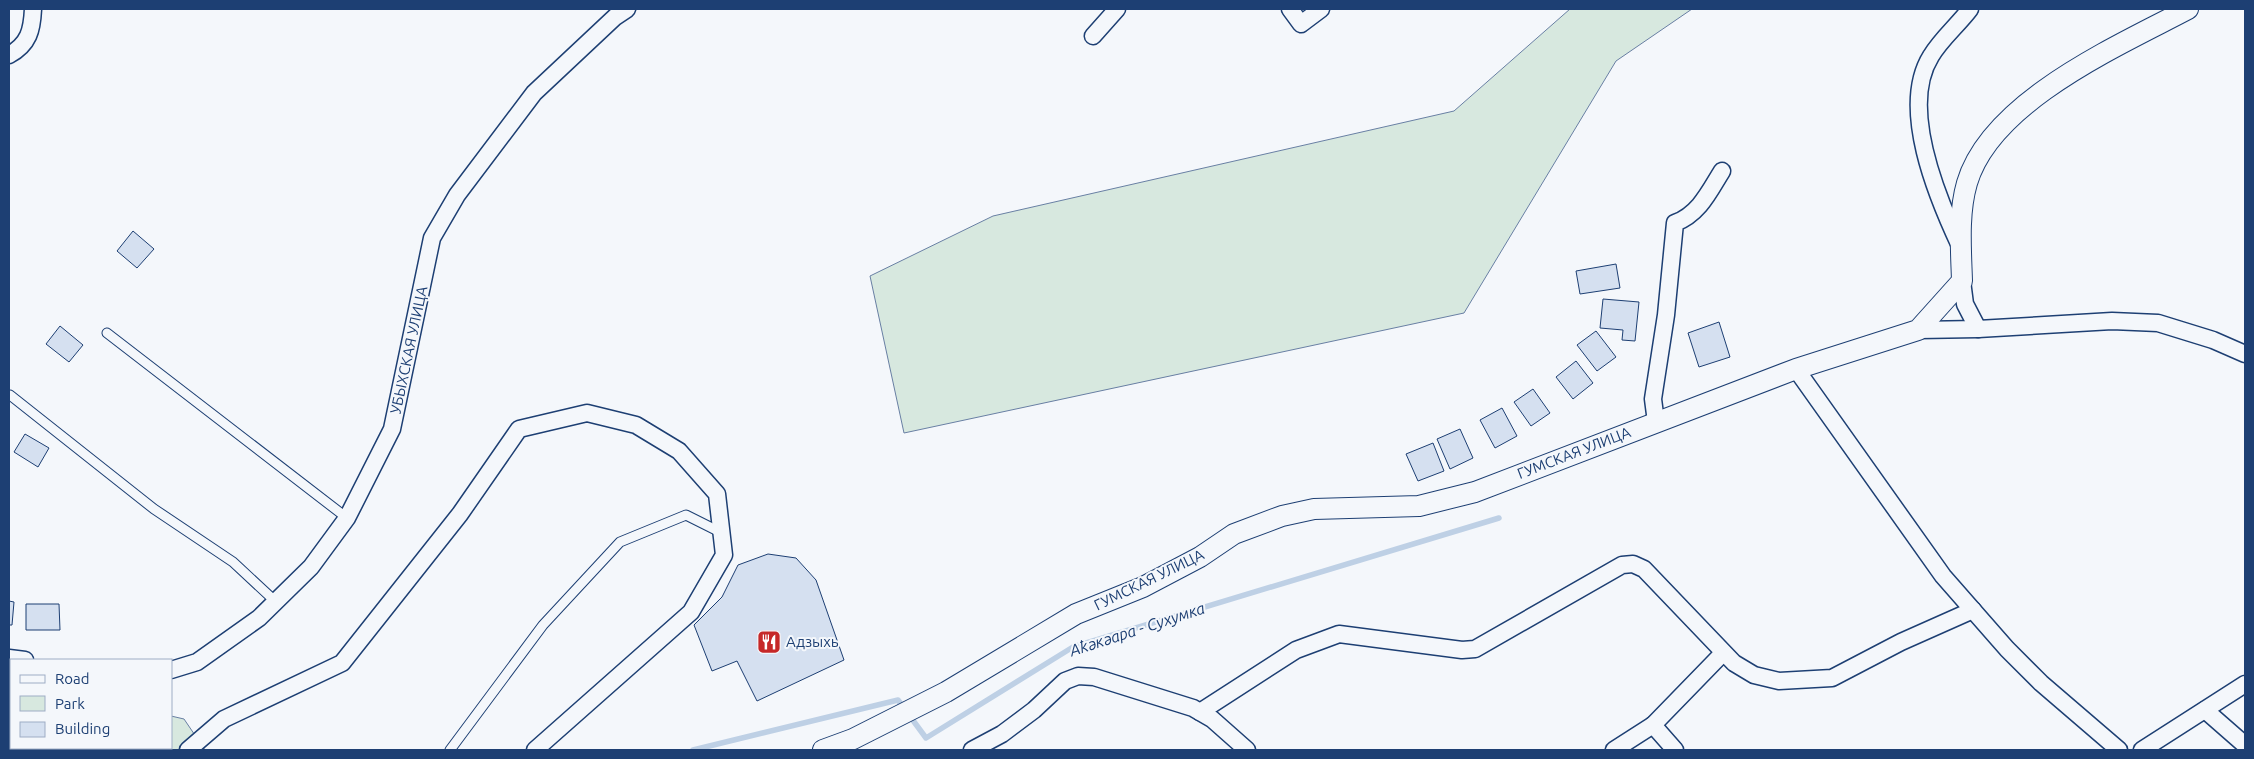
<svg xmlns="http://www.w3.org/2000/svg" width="2254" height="759" viewBox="0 0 2254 759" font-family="Ubuntu,sans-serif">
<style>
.green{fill:#d7e8df;stroke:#687fa3}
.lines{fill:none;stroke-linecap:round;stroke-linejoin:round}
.stream{stroke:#bed0e5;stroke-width:5.5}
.building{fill:#d5e0f0;stroke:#1d3f73}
.service-casing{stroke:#1d3f73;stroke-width:11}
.minor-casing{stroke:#1d3f73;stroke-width:19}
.tertiary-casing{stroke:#1d3f73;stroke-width:22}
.service{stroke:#f4f7fb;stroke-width:9}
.minor{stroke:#f4f7fb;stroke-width:16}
.tertiary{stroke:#f4f7fb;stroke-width:20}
.labels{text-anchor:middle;stroke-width:4;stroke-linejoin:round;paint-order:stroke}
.street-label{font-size:15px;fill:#1d3f73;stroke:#f4f7fb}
.poi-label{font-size:15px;fill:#1d3f73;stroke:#f4f7fb;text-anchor:start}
.water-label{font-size:16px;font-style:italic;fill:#1d3f73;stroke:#f4f7fb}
</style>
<rect width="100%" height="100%" fill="#f4f7fb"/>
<!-- green -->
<g class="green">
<path d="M1570 9H1692L1616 61 1464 313 904 433 870 276 993 216 1454 111Z"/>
<path d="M9 678 11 679V748H171V716L184 719 205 750H9Z"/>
</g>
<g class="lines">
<!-- stream -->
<path class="stream" d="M693 750 898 700 926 738 1073 647 1499 518"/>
</g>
<!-- building -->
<g class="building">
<path d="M133 231 154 249 137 268 117 251Z"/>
<path d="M1616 264 1620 288 1580 294 1576 271Z"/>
<path d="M1603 299 1639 302 1635 341 1622 340 1623 330 1600 328Z"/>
<path d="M1719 322 1730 357 1699 367 1688 333Z"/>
<path d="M60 326 83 345 69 362 46 344Z"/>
<path d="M1596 331 1616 357 1597 371 1577 345Z"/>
<path d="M1576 361 1593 383 1573 399 1556 377Z"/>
<path d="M1533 389 1550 413 1531 426 1514 402Z"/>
<path d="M1502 408 1517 436 1495 448 1480 420Z"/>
<path d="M1460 429 1473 458 1450 469 1437 439Z"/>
<path d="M25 434 49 448 38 467 14 452Z"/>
<path d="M1433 443 1444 471 1418 481 1406 454Z"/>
<path d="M768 554 796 558 816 580 844 660 757 701 737 661 712 671 694 625 722 597 738 565Z"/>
<path d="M9 601 14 602 12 625H9Z"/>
<path d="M26 604H59L60 630H26Z"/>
<rect x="9" y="698" width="2" height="24"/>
</g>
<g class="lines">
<!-- service casing -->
<g class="service-casing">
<g id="service">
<path d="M107 333 347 518"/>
<path d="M10 395 154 509 233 562 276 602"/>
<path d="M450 750 543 625 620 542 686 515 722 533"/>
</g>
</g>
<!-- minor casing -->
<g class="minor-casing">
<g id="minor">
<path d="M1290 9 1301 24 1321 9"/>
<path d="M1093 36 1117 9"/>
<path d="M9 55C29 44 32 30 33 9"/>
<path d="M1960 246C1937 197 1899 107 1931 56 1941 39 1958 25 1970 9"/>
<path d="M1962 281 1965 304 1978 329"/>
<path d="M1918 330 1978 329 2112 321 2158 323 2213 340 2245 354"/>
<path d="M1796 369 1943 576 2007 649 2041 683 2119 750"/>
<path d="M1656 422 1653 399 1666 315 1675 223C1699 214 1709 192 1722 171"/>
<path d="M9 658 25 660"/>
<path d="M9 670 11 671"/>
<path d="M171 670 197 662 259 618 311 567 347 518 392 429 432 238 457 195 534 93 615 17 627 9"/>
<path d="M2205 710 2245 745"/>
<path d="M1200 712 1296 650 1339 634 1462 650 1475 649 1622 565 1633 564 1644 569 1734 663 1754 675 1779 681 1832 678 1901 642 1973 610"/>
<path d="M1653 725 1675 750"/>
<path d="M188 750 224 719 342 663 460 514 519 429 587 413 636 425 679 451 717 494 724 555 691 612 535 750"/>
<path d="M972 750 1002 734 1034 710 1065 681 1078 676 1094 677 1193 708 1212 719 1247 750"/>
<path d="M1614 750 1653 725 1723 653"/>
<path d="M2142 750 2245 684"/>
</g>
</g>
<!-- tertiary casing -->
<g class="tertiary-casing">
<path id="tertiary" d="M823 750 853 739 946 692 1076 614 1143 587 1200 557 1234 534 1282 516 1314 509 1419 506 1475 492 1796 369 1918 330 1962 281C1961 249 1958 214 1967 183 1991 101 2118 46 2188 9"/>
</g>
<!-- service -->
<use href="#service" class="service"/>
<!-- minor -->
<use href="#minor" class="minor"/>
<!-- tertiary -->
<use href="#tertiary" class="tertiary"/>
</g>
<!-- icons -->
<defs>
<g id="restaurant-square" transform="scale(1.25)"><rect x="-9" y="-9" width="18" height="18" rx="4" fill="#c62828" stroke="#f4f7fb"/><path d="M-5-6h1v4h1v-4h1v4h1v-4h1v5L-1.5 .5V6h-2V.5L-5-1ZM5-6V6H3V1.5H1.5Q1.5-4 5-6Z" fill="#fff"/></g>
</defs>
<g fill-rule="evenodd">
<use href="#restaurant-square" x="769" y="642"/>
</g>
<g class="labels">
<!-- street labels -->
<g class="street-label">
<text transform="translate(409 350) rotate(-78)" y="5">УБЫХСКАЯ УЛИЦА</text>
<text transform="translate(1574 453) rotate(-21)" y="5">ГУМСКАЯ УЛИЦА</text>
<text transform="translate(1149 580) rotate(-26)" y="5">ГУМСКАЯ УЛИЦА</text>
</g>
<!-- poi labels -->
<g class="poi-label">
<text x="786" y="647">Адзыхь</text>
</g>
<!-- water labels -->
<g class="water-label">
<text transform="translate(1137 629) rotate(-18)" y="6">Аҟәкәара - Сухумка</text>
</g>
</g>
<!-- border -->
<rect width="2254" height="759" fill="none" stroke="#1d3f73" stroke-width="20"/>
<!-- legend -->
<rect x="10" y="659" width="162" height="90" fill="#f4f7fb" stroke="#9eadc5"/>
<rect x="20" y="675" width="25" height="8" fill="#f4f7fb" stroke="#9eadc5"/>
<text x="55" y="684" font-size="15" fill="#1d3f73">Road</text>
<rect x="20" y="696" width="25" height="15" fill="#d7e8df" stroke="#9eadc5"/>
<text x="55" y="709" font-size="15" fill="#1d3f73">Park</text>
<rect x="20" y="722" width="25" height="15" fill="#d5e0f0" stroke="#9eadc5"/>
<text x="55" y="734" font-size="15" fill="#1d3f73">Building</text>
</svg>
